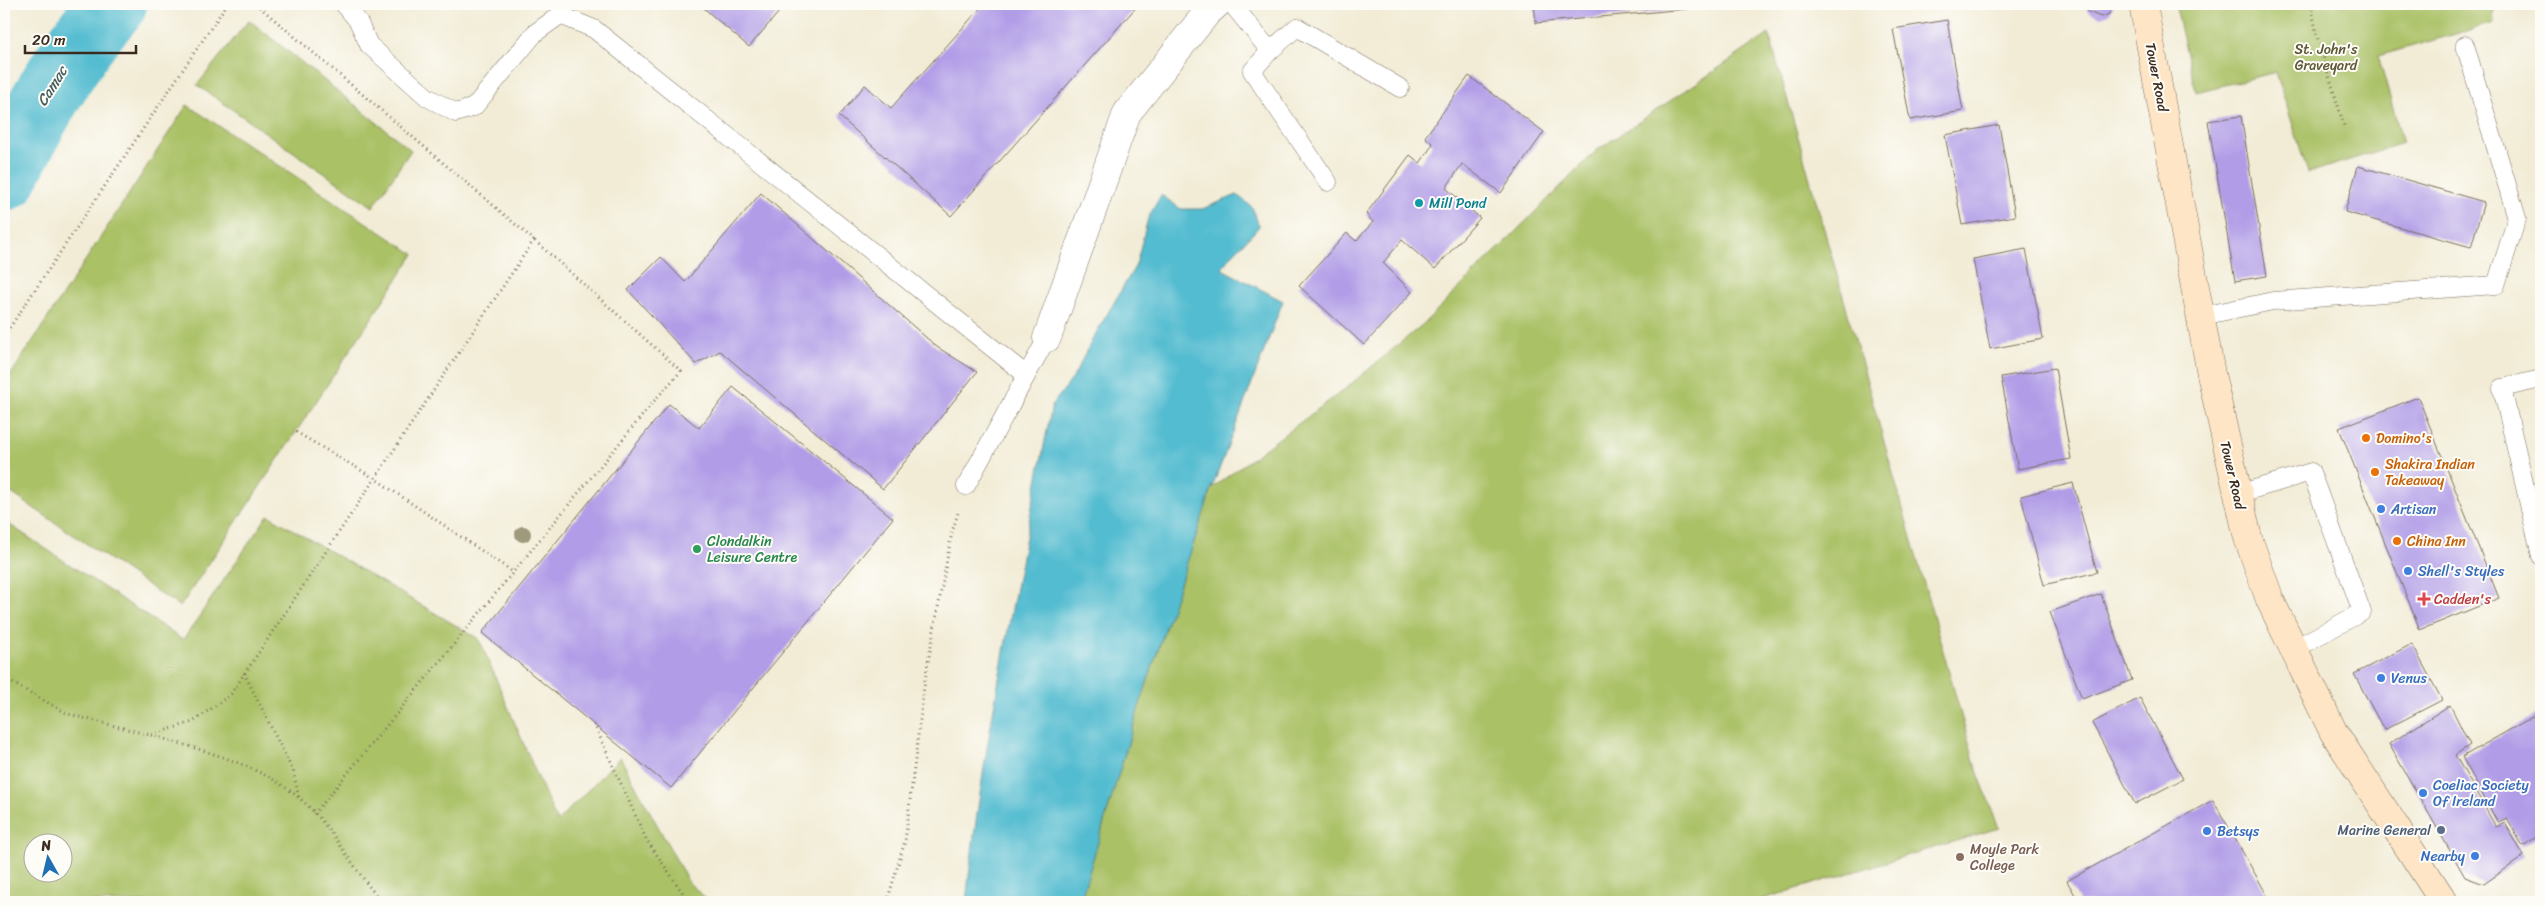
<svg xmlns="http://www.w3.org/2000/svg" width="2545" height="906" viewBox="0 0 2545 906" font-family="Sriracha,sans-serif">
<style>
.green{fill:#aac166;stroke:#727642;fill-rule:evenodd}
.water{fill:#53bcd0;stroke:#477377}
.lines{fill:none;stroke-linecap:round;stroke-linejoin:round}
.river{stroke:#53bcd0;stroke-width:68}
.building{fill:#b09ce7}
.lane-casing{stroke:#7b6e5e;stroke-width:19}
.street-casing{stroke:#7b6e5e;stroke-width:29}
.secondary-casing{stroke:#7b6e5e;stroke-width:29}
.path{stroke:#7b6e5e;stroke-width:3;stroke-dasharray:1 4;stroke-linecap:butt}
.lane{stroke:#fff;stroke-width:18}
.street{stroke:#fff;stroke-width:28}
.secondary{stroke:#fee5c5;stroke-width:28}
.tree{fill:#a09a7d}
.culture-dot{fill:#0f9aa8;stroke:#fdfcf7;stroke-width:2}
.food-dot{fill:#e8710a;stroke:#fdfcf7;stroke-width:2}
.shop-dot{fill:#3f7fe0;stroke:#fdfcf7;stroke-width:2}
.leisure-dot{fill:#2e9e5b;stroke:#fdfcf7;stroke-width:2}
.health-dot{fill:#e0444e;stroke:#fdfcf7;stroke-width:2}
.service-dot{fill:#5c6f8a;stroke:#fdfcf7;stroke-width:2}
.education-dot{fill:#8d6e63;stroke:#fdfcf7;stroke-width:2}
.labels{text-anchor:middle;stroke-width:4;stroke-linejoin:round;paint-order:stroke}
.park-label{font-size:14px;fill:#5c5734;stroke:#fdfcf7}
.street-label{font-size:14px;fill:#3b2a1e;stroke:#fdfcf7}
.culture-label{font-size:14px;fill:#0d838f;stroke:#fdfcf7;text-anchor:start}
.food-label{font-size:14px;fill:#c56008;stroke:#fdfcf7;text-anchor:start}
.shop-label{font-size:14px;fill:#366cbe;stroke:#fdfcf7;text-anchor:start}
.leisure-label{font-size:14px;fill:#27864d;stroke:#fdfcf7;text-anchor:start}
.health-label{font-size:14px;fill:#be3a42;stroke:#fdfcf7;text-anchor:start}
.service-label{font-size:14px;fill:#4e5e75;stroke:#fdfcf7;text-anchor:end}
.education-label{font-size:14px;fill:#785e54;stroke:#fdfcf7;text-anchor:start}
.water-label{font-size:15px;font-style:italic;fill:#435d5c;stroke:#fdfcf7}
</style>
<rect width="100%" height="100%" fill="#fdfcf7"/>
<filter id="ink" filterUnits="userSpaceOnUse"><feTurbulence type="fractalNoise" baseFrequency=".02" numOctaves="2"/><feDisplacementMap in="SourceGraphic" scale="10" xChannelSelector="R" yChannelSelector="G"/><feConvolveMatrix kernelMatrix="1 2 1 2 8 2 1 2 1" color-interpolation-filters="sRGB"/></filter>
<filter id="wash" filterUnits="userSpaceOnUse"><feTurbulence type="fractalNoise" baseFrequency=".0096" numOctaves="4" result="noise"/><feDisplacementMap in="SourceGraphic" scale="20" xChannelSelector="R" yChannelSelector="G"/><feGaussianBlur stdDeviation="1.12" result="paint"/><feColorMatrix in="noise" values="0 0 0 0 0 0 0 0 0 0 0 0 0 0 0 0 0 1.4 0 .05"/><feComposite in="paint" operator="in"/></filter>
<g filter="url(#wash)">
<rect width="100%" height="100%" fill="#f2ecd6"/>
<!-- green -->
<g class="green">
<path d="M2175 4H2493L2494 23 2378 56 2403 143 2308 173 2276 72 2196 92Z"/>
<path d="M249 20 411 150 373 207 197 85Z"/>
<path d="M1769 34 1976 768 1999 828 1753 902H1080L1138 710 1212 488 1345 389 1422 325 1596 151Z"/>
<path d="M187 105 414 254 180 607 4 488V385Z"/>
<path d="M268 515 479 639 557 822 620 757 689 883 710 902H4V521L183 640ZM32 844H62V874H32Z"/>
</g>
<!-- water -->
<path class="water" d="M1161 195 1181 209H1202L1237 195 1252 207 1259 226C1248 241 1231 252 1222 269L1283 301 1212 488 1138 710 1080 902H966C984 735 1020 570 1052 405L1073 378 1092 340 1136 265 1148 218Z"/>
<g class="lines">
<!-- river -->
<path class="river" d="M4 177C35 114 66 57 113 4"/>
</g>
<g id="blocks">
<!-- building -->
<g class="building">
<path d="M699 4H783L785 5 749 47Z"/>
<path d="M984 4H1139L951 216 839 116 865 85 891 108Z"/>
<path d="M1534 4H1717L1718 6 1536 23Z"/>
<path d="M2085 4H2114L2109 14 2101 17 2088 12Z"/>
<path d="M1947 20 1963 111 1910 120 1893 29Z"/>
<path d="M1469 76 1544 132 1501 193 1462 164 1446 188 1480 218 1435 269 1402 240 1383 263 1412 292 1364 345 1299 286 1347 233 1356 241 1373 222 1366 214 1410 155 1420 163 1433 144 1425 137Z"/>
<path d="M2241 116 2267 276 2235 281 2208 121Z"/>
<path d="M1999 125 2015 216 1962 225 1945 135Z"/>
<path d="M2358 166 2484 202 2471 247 2345 212Z"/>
<path d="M761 193 937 347 977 372 883 489 720 351 696 364 628 290 661 257 685 282Z"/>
<path d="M2026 249 2043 339 1990 349 1973 259Z"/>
<path d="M2055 368 2071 459 2018 469 2001 377Z"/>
<path d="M733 387 893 518 671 788 482 633 669 404 699 428Z"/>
<path d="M2418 397 2499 598 2420 630 2339 428Z"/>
<path d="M2073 483 2097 572 2044 585 2021 496Z"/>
<path d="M2101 594 2132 680 2082 699 2050 612Z"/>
<path d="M2412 644 2442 700 2384 730 2354 674Z"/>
<path d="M2140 698 2183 779 2135 804 2092 723Z"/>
<path d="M2450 705 2470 745 2455 755 2496 827 2505 823 2524 856 2484 884 2465 877 2389 744Z"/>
<path d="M2541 712V834L2523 846 2507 819 2498 823 2462 757Z"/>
<path d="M2213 800 2271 902H2079L2067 881Z"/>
</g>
</g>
</g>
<g filter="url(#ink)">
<use href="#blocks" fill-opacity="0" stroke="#7b6e5e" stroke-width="1"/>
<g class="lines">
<!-- lane casing -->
<g class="lane-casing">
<g id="lane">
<path d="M344 4 358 21 369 45 427 97 456 113 474 107 535 33 560 15 594 29 1025 374"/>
<path d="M1232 4 1270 51"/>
<path d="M1328 182 1252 71 1270 51 1297 27 1400 88"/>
<path d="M2202 316 2273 301 2496 285 2517 218 2465 45"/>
<path d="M2541 379 2502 388 2541 556"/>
<path d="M966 486 1047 338"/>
<path d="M2238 494 2311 472 2362 612 2292 650"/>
</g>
</g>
<!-- street casing -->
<g class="street-casing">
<path id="street" d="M1047 338 1127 113 1206 14 1217 4"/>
</g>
<!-- secondary casing -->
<g class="secondary-casing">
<path id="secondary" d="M2143 4 2211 374 2248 538 2270 600 2333 731 2444 902"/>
</g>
<!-- path -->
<g class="path">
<path d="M2311 4 2317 36 2345 129"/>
<path d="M4 336 227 4"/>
<path d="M296 432 374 478 513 572"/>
<path d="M244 673 293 771 299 798"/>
<path d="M4 678 68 714 150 735 193 722 231 694 534 240 256 4"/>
<path d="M594 724 646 839 689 902"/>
<path d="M151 735C204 751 266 765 307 805 336 833 355 872 382 902"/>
<path d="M314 814 655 400 681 371 534 240"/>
<path d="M887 902 905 841 925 679 952 532 958 513"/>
</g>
<!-- lane -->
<use href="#lane" class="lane"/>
<!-- street -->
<use href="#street" class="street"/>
<!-- secondary -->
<use href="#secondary" class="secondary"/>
</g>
<!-- trees -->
<circle class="tree" cx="523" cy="534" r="8"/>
</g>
<!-- markers -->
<circle class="culture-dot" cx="1419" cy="203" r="5"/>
<g class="food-dot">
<circle cx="2366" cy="438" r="5"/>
<circle cx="2375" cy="472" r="5"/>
<circle cx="2397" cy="541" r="5"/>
</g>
<g class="shop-dot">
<circle cx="2381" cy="509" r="5"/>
<circle cx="2408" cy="571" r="5"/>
<circle cx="2381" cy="678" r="5"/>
<circle cx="2423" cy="793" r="5"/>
<circle cx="2207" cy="831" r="5"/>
<circle cx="2475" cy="856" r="5"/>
</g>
<circle class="leisure-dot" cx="697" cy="549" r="5"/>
<path class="health-dot" d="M2421.5 591.5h5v5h5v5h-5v5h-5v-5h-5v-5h5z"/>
<circle class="service-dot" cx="2441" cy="830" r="5"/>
<circle class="education-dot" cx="1960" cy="857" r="5"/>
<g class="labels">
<!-- park labels -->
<g class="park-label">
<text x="2326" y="54">St. John's<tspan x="2326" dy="16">Graveyard</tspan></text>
</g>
<!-- street labels -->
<g class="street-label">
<text transform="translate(2157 77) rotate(79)" y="5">Tower Road</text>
<text transform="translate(2233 475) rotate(77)" y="5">Tower Road</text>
</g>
<!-- culture labels -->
<g class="culture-label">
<text x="1429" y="208">Mill Pond</text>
</g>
<!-- food labels -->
<g class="food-label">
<text x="2376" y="443">Domino's</text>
<text x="2385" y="469">Shakira Indian<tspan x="2385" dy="16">Takeaway</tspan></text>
<text x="2407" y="546">China Inn</text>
</g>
<!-- shop labels -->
<g class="shop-label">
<text x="2391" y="514">Artisan</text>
<text x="2418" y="576">Shell's Styles</text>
<text x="2391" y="683">Venus</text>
<text x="2433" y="790">Coeliac Society<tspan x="2433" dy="16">Of Ireland</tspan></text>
<text x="2217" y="836">Betsys</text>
<text x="2465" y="861" text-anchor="end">Nearby</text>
</g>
<!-- leisure labels -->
<g class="leisure-label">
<text x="707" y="546">Clondalkin<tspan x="707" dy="16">Leisure Centre</tspan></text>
</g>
<!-- health labels -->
<g class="health-label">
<text x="2434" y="604">Cadden's</text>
</g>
<!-- service labels -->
<g class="service-label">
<text x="2431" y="835">Marine General</text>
</g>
<!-- education labels -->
<g class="education-label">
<text x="1970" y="854">Moyle Park<tspan x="1970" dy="16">College</tspan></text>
</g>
<!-- water labels -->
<g class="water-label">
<text transform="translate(52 86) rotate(-58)" y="5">Camac</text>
</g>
</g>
<!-- margin -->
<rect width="2545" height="906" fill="none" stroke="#fdfcf7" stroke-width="20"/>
<!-- north arrow -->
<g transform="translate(48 858) rotate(352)"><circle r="24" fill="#fdfcf7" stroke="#afa8a0"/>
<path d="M0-4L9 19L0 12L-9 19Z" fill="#1f6fb2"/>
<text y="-8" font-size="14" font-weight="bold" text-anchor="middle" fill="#3b2a1e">N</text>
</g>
<!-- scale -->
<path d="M25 45v8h111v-8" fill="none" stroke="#3b2a1e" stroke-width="2.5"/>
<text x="32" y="45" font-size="15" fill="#3b2a1e" stroke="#fdfcf7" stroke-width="4" paint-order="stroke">20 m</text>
</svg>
